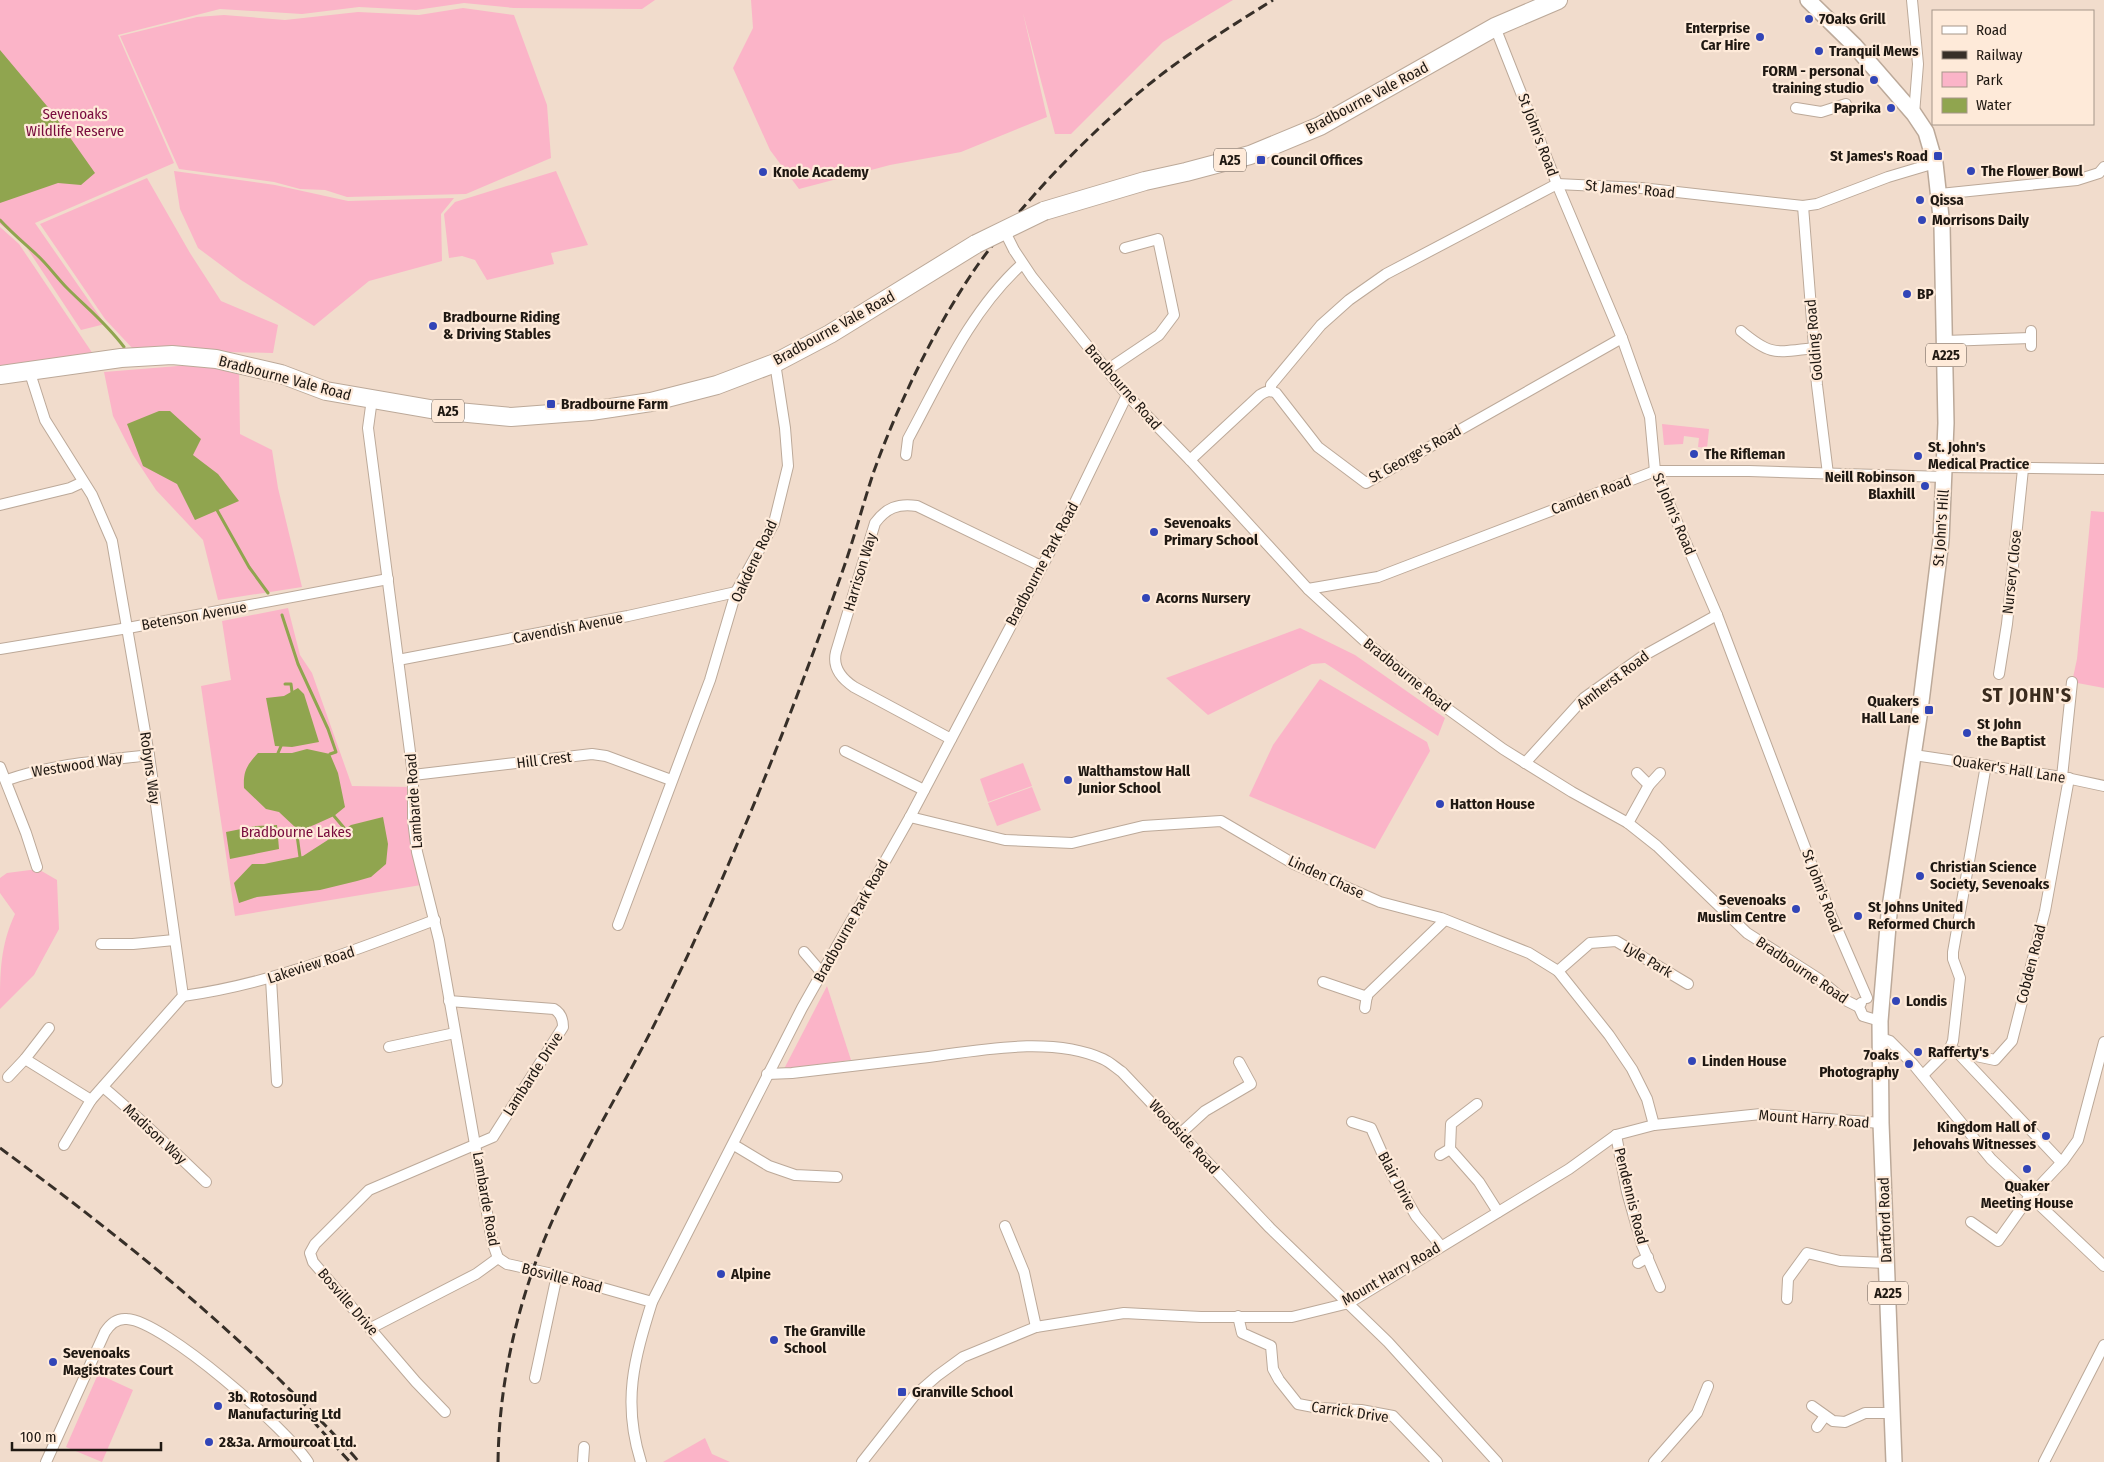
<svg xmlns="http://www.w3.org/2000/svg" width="2104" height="1462" viewBox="0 0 2104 1462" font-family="'Fira Sans Condensed',sans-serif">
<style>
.green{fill:#fbb4c8}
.water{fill:#90a54f}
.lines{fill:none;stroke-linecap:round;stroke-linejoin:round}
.stream{stroke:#90a54f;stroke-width:3}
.street-casing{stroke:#bca999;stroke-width:12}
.primary-casing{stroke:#bca999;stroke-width:18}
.highway-casing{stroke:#bca999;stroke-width:20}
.street{stroke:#fff;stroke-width:10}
.primary{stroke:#fff;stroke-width:15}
.highway{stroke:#fff;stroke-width:18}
.rail{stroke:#372f28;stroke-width:3;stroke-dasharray:10 5;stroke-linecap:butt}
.street-bridge-casing{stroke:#bca999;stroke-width:12;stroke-linecap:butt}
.highway-bridge-casing{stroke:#bca999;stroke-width:20;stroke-linecap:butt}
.street-bridge{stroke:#fff;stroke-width:10}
.highway-bridge{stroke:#fff;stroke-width:18}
.poi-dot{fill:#3245b7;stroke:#feead9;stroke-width:2}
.labels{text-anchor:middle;stroke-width:4.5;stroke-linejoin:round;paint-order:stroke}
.shield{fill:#feead9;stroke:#62574e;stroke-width:1}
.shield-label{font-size:14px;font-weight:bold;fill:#1f1812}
.poi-label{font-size:15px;font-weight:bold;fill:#1f1812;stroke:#feead9;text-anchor:start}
.street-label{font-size:15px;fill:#1f1812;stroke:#feead9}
.park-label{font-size:15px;fill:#790b3e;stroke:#feead9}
.district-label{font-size:20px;font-weight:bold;letter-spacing:1px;fill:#3a2b1e;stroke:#feead9}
</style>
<rect width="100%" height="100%" fill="#f1dccc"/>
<!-- green -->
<g class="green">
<path d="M0 0H655L642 9 514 8 464 3 416 10 359 7 302 14 220 9 118 35 174 163 35 223 105 324 81 330 23 242 0 224Z"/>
<path d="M751 0H1233L1163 42 1071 134H1055L1023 13 1047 117 961 152 890 165 799 189 770 150 733 68 753 28Z"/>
<path d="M463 8 514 15 547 105 551 158 466 194 347 197 325 190 300 189 274 182 179 169 120 36 197 17 224 15 285 20 358 12 419 15Z"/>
<path d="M174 171 275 185 348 201 454 198 441 214 442 261 369 281 314 326 241 280 198 248 180 209Z"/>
<path d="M556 171 588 245 551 253 554 264 487 280 475 260 462 256 449 258 444 214 455 202Z"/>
<path d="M147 178 190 253 221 301 278 325 273 353 134 350 105 319 40 224Z"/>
<path d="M0 227 19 244 93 354 0 369Z"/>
<path d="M215 363 239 372 240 434 272 450 278 488 302 587 218 600 203 540 156 490 133 455 113 416 104 372Z"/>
<path d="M1662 424 1709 429 1707 448 1698 447 1699 438 1684 436 1683 444 1664 445Z"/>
<path d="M2091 511 2104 512V688L2072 682 2077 659Z"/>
<path d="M288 608 300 655 312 673 352 786 411 787 421 885 235 916 201 686 231 680 222 621Z"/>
<path d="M1300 628 1355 655 1445 718 1438 736 1325 663 1312 664 1208 715 1166 678Z"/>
<path d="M1320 679 1427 742 1430 751 1375 849 1249 796 1273 745Z"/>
<path d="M1023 763 1032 786 988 802 980 779Z"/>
<path d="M1032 787 1041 810 997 826 988 803Z"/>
<path d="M38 869 57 880 59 929 34 975 0 1009C0 973 0 946 15 914L0 893V878L7 873Z"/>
<path d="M827 986 851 1060 784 1069Z"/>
<path d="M98 1374 133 1390 102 1462 66 1447Z"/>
<path d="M705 1438 712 1454 730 1462H663Z"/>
</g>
<!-- water -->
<g class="water">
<path d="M0 50 52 112 95 173 81 185 58 183 0 203Z"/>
<path d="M159 411H170L201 439 193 455 218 474 239 501 195 520 177 484 143 466 127 424Z"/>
<path d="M298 688 304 694 319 742 292 747 275 746 266 698 284 696Z"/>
<path d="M307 749 330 754 338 773 345 807 334 816 314 825 304 829 296 828 279 812 266 809 244 788C243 771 247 765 258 753H292Z"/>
<path d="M383 817 388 844 386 864 371 877 357 881 320 890 257 897 239 903 234 883 252 864H264L303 856 351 825Z"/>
<path d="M277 825 279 849 230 859 226 832 256 826Z"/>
</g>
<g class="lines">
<!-- stream -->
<g class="stream">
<path d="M0 220C12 233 24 243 37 255 48 265 57 278 68 289 88 309 106 323 124 347"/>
<path d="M217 510 249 567 268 593"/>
<path d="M282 615 298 664 328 729 336 752 330 754"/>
<path d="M285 684H291L292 692"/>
<path d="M278 753 281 746"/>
<path d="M334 816 345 829"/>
<path d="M296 828 300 857"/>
</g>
<!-- street casing -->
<g class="street-casing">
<g id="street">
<path d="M1912 0 1918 64 1914 114"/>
<path d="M1495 27 1557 184 1622 338 1650 417 1655 471 1717 615 1828 908 1867 998"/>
<path d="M1796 108 1821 112 1846 104"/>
<path d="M1940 194 2077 180 2099 173 2104 167"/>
<path d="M1803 206 1817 385 1828 474"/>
<path d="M1014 250 1032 277 1127 395 1190 460 1308 589 1368 644 1445 707 1503 749 1572 792 1628 823 1657 846 1747 933 1819 979 1843 999 1859 1007"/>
<path d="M1741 331C1772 357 1776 352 1815 348"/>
<path d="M1945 341 2030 338"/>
<path d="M2031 346V331"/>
<path d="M29 370 45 420 92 495 112 541 149 755 183 996 91 1100 64 1145"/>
<path d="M1107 370 1159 335 1174 315 1158 239 1125 248"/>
<path d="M1271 391V385L1321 325 1349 300 1386 274 1557 184 1641 188 1803 206 1817 204 1888 177 1935 163"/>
<path d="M372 399 368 428 413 775V820L417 852 439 940 492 1241 498 1258"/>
<path d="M906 455 908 439C941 378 970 311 1022 264"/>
<path d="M1190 460 1260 395C1266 391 1270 390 1276 393L1318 447 1366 483 1622 338"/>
<path d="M1945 467 2104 469"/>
<path d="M0 505 70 488 83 482"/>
<path d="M1308 589 1378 577 1655 471H1749L1945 477"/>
<path d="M0 649 128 628 388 579"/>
<path d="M398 660 628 616 736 592"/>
<path d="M1999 674 2007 624 2023 469"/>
<path d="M951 739 854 687C842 679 832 668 836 652L875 523C886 508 898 503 917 506L1041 566"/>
<path d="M845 751 924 790"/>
<path d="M1914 755 2062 777 2104 786"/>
<path d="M1525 763 1584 698 1643 656 1717 615"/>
<path d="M0 767 26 833 37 867"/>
<path d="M1637 773 1649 785"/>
<path d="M413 775 592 754 606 756 671 780"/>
<path d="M2062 777 2072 682"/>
<path d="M7 780C52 764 102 761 149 755"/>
<path d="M910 817 1005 840 1072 843 1143 826 1221 821 1294 864 1380 902 1441 918 1529 953 1558 971 1609 1035 1632 1069 1647 1099 1654 1125"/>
<path d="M1628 823 1649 785 1660 773"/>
<path d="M618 925 710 680 736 592 774 523 788 466 785 428 775 363"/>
<path d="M101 944H133L174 940"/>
<path d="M804 952 822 973"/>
<path d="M1558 971 1590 943 1616 941 1688 984"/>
<path d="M271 979 277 1082"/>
<path d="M1323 982 1367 997"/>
<path d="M183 996C271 984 352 951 435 920"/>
<path d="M1861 1003 1859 1007 1863 1016 1880 1021"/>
<path d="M1365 1008 1367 995 1445 920"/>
<path d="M49 1028 25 1059 91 1100"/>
<path d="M1881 1038 1890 1041 1913 1064 1991 1159 2104 1266"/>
<path d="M389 1047 455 1033"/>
<path d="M1950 1048 1953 1041 1960 978 1953 959V952L1986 765"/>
<path d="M1957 1052 2061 1162"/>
<path d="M767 1074 792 1073C834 1068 877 1063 920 1058 976 1051 1050 1035 1103 1059 1110 1062 1116 1068 1122 1072L1270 1228 1388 1342 1497 1462"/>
<path d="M1923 1075 1950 1048 1957 1052 1995 1060 2012 1041 2045 911 2069 778"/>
<path d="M8 1077 25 1059"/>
<path d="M103 1087C139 1117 172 1150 206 1182"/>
<path d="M1477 1104 1451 1124 1450 1149 1479 1182 1498 1212"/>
<path d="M1352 1122 1371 1128 1390 1171 1416 1216 1441 1246"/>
<path d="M1181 1133 1205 1111 1251 1084 1239 1062"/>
<path d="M1616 1135 1627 1192 1642 1245 1660 1287"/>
<path d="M734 1145 769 1166 795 1175 837 1177"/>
<path d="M1440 1155 1450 1149"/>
<path d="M1971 1222 1998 1241 2030 1196 2063 1161 2078 1140 2104 1042"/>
<path d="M1005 1226 1024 1272 1036 1327"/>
<path d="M498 1258 507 1264 557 1275 652 1302"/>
<path d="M1638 1263 1648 1257"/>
<path d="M1787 1299 1788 1279 1807 1253 1840 1261 1886 1263"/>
<path d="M1238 1316 1242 1333 1271 1346 1273 1369 1279 1380 1298 1404 1319 1408 1361 1410 1393 1416 1437 1462"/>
<path d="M371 1328 476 1274 498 1258"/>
<path d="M535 1378 557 1275"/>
<path d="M1812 1406 1833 1421 1845 1422 1865 1413H1892"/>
<path d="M445 1412 416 1382 313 1262 310 1253 315 1244 369 1190 493 1137 563 1027C563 1019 561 1013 554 1009L449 1001"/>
<path d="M1817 1427 1825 1416"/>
<path d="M46 1462 105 1332C110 1324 117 1318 127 1319 164 1321 287 1429 308 1462"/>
<path d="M583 1462 584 1447"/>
<path d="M641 1462C622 1402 634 1360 652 1302L802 1008 910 817 1064 525 1127 395"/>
<path d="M862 1462 914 1396 937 1376 963 1357 1036 1327 1124 1313 1201 1317H1292L1349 1303 1569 1169 1616 1135 1654 1125 1761 1114 1881 1123"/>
<path d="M1654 1462 1697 1413 1708 1386"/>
<path d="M2044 1462 2104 1345"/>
</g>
</g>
<!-- primary casing -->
<g class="primary-casing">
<path id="primary" d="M1808 0 1854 45 1914 114 1926 132 1935 163 1942 226 1946 423 1941 540 1920 710 1889 914 1880 1021 1881 1123 1894 1462"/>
</g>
<!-- highway casing -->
<g class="highway-casing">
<g id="highway">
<path d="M1044 211 1145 181 1186 172 1250 155 1320 126 1495 27 1558 0"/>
<path d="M0 375 121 358 172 355 216 359 281 374 326 391 436 410 511 417 591 411 651 402 717 385 775 363 830 334 976 244"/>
</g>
</g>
<!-- street -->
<use href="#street" class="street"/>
<!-- primary -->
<use href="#primary" class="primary"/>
<!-- highway -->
<use href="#highway" class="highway"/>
<!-- rail -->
<g class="rail">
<path d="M0 1148C98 1220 193 1295 280 1380 307 1407 334 1433 359 1462"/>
<path d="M312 1420 349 1461"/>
<path d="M498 1462C499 1385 516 1309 545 1238 574 1167 615 1101 650 1033 690 954 725 874 759 792 790 716 819 639 846 561 856 531 864 501 874 471 899 402 935 327 977 266 1021 204 1088 134 1147 86 1186 54 1230 27 1273 0"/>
</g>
<!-- street-bridge casing -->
<g class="street-bridge-casing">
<path id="street-bridge" d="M1004 230 1014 250"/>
</g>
<!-- highway-bridge casing -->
<g class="highway-bridge-casing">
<path id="highway-bridge" d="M976 244 1044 211"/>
</g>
<!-- street-bridge -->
<use href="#street-bridge" class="street-bridge"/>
<!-- highway-bridge -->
<use href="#highway-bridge" class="highway-bridge"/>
</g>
<!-- markers -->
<g class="poi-dot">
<circle cx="1809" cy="19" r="5"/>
<circle cx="1760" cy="37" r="5"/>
<circle cx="1819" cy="51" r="5"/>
<circle cx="1874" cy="80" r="5"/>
<circle cx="1891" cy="108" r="5"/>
<rect x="1933" y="151" width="10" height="10" rx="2.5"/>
<rect x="1256" y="155" width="10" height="10" rx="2.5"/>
<circle cx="1971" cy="171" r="5"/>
<circle cx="763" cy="172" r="5"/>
<circle cx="1920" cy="200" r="5"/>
<circle cx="1922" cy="220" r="5"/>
<circle cx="1907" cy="294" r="5"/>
<circle cx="433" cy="326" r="5"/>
<rect x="546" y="399" width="10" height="10" rx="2.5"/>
<circle cx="1694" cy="454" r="5"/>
<circle cx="1918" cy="456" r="5"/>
<circle cx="1925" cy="486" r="5"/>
<circle cx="1154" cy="532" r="5"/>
<circle cx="1146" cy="598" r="5"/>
<rect x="1924" y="705" width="10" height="10" rx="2.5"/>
<circle cx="1967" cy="733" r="5"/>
<circle cx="1068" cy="780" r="5"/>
<circle cx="1440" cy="804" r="5"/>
<circle cx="1920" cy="876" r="5"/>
<circle cx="1796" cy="909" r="5"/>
<circle cx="1858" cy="916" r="5"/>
<circle cx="1896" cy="1001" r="5"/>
<circle cx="1918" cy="1052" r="5"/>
<circle cx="1692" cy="1061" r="5"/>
<circle cx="1909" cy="1064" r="5"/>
<circle cx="2046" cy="1136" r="5"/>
<circle cx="2027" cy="1169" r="5"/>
<circle cx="721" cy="1274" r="5"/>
<circle cx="774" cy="1340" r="5"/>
<circle cx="53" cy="1362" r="5"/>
<rect x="897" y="1387" width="10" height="10" rx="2.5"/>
<circle cx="218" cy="1406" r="5"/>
<circle cx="209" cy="1442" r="5"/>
</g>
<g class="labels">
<!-- shield labels -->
<g class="shield">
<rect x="1214" y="148.5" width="32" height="23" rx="4"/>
<rect x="1926" y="343.5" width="40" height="23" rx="4"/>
<rect x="432" y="399.5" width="32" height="23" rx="4"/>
<rect x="1868" y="1281.5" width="40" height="23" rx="4"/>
</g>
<g class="shield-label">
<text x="1230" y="165">A25</text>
<text x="1946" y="360">A225</text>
<text x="448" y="416">A25</text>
<text x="1888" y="1298">A225</text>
</g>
<!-- poi labels -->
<g class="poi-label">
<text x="1819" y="24">7Oaks Grill</text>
<text x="1750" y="33" text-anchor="end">Enterprise<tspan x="1750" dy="17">Car Hire</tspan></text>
<text x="1829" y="56">Tranquil Mews</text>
<text x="1864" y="76" text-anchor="end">FORM - personal<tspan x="1864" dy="17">training studio</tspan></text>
<text x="1881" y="113" text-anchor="end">Paprika</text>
<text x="1928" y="161" text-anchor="end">St James's Road</text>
<text x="1271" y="165">Council Offices</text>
<text x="1981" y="176">The Flower Bowl</text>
<text x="773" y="177">Knole Academy</text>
<text x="1930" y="205">Qissa</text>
<text x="1932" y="225">Morrisons Daily</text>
<text x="1917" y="299">BP</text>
<text x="443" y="322">Bradbourne Riding<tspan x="443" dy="17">&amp; Driving Stables</tspan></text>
<text x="561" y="409">Bradbourne Farm</text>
<text x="1928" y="452">St. John's<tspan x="1928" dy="17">Medical Practice</tspan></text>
<text x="1704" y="459">The Rifleman</text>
<text x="1915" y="482" text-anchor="end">Neill Robinson<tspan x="1915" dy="17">Blaxhill</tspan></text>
<text x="1164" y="528">Sevenoaks<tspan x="1164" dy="17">Primary School</tspan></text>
<text x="1156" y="603">Acorns Nursery</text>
<text x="1919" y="706" text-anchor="end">Quakers<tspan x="1919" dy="17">Hall Lane</tspan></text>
<text x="1977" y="729">St John<tspan x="1977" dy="17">the Baptist</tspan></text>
<text x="1078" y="776">Walthamstow Hall<tspan x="1078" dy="17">Junior School</tspan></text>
<text x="1450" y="809">Hatton House</text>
<text x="1930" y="872">Christian Science<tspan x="1930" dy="17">Society, Sevenoaks</tspan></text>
<text x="1786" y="905" text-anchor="end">Sevenoaks<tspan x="1786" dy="17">Muslim Centre</tspan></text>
<text x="1868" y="912">St Johns United<tspan x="1868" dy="17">Reformed Church</tspan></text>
<text x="1906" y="1006">Londis</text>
<text x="1928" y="1057">Rafferty's</text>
<text x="1899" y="1060" text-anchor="end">7oaks<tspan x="1899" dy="17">Photography</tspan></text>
<text x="1702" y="1066">Linden House</text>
<text x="2036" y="1132" text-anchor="end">Kingdom Hall of<tspan x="2036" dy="17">Jehovahs Witnesses</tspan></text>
<text x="2027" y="1191" text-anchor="middle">Quaker<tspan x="2027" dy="17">Meeting House</tspan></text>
<text x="731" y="1279">Alpine</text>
<text x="784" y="1336">The Granville<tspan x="784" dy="17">School</tspan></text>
<text x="63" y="1358">Sevenoaks<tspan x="63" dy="17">Magistrates Court</tspan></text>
<text x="912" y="1397">Granville School</text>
<text x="228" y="1402">3b. Rotosound<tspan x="228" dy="17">Manufacturing Ltd</tspan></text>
<text x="219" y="1447">2&amp;3a. Armourcoat Ltd.</text>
</g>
<!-- street labels -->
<g class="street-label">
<text transform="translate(1367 98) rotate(-28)" y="5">Bradbourne Vale Road</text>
<text transform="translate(1538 135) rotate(69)" y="5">St John's Road</text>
<text transform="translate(1630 189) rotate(5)" y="5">St James' Road</text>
<text transform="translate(834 328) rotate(-29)" y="5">Bradbourne Vale Road</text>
<text transform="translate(1814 340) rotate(-95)" y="5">Golding Road</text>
<text transform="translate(285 378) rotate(15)" y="5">Bradbourne Vale Road</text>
<text transform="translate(1123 387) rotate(49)" y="5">Bradbourne Road</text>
<text transform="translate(1415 454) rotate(-29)" y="5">St George's Road</text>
<text transform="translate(1591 495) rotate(-21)" y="5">Camden Road</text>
<text transform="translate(1674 514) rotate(67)" y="5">St John's Road</text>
<text transform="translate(1941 528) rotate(-86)" y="5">St John's Hill</text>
<text transform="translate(754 561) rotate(-65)" y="5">Oakdene Road</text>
<text transform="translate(1042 564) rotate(-62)" y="5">Bradbourne Park Road</text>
<text transform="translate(860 572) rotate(-73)" y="5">Harrison Way</text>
<text transform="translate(2012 572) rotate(-84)" y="5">Nursery Close</text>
<text transform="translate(194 616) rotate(-10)" y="5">Betenson Avenue</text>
<text transform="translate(568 628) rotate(-11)" y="5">Cavendish Avenue</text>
<text transform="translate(1407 675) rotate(39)" y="5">Bradbourne Road</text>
<text transform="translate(1613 680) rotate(-37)" y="5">Amherst Road</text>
<text transform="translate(544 760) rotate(-7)" y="5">Hill Crest</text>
<text transform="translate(77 765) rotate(-9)" y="5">Westwood Way</text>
<text transform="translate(150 768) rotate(82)" y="5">Robyns Way</text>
<text transform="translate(2009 769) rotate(9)" y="5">Quaker's Hall Lane</text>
<text transform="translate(414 801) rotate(-94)" y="5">Lambarde Road</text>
<text transform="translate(1326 877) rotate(25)" y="5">Linden Chase</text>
<text transform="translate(1822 891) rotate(69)" y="5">St John's Road</text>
<text transform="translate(851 921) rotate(-61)" y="5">Bradbourne Park Road</text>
<text transform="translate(1648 960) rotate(31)" y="5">Lyle Park</text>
<text transform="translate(2031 964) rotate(-76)" y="5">Cobden Road</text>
<text transform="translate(311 965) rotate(-18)" y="5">Lakeview Road</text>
<text transform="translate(1802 970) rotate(34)" y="5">Bradbourne Road</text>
<text transform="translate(533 1074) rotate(-57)" y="5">Lambarde Drive</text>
<text transform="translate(1814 1119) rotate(4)" y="5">Mount Harry Road</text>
<text transform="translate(155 1134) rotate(43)" y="5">Madison Way</text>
<text transform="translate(1184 1137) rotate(47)" y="5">Woodside Road</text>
<text transform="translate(1397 1181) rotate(62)" y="5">Blair Drive</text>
<text transform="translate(1631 1196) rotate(76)" y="5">Pendennis Road</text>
<text transform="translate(486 1199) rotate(80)" y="5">Lambarde Road</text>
<text transform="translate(1885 1220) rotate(-92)" y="5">Dartford Road</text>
<text transform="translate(1391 1274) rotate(-30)" y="5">Mount Harry Road</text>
<text transform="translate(562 1278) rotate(14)" y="5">Bosville Road</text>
<text transform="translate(348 1302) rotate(49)" y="5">Bosville Drive</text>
<text transform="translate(1350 1412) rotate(8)" y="5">Carrick Drive</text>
</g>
<!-- park labels -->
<g class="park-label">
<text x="75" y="119">Sevenoaks<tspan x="75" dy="17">Wildlife Reserve</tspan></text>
<text x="296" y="837">Bradbourne Lakes</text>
</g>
<!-- district labels -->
<g class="district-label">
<text x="2027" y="702">ST JOHN'S</text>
</g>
</g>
<!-- legend -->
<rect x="1932" y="10" width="162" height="115" fill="#feead9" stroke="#a59689"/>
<rect x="1942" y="26" width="25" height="8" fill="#ffffff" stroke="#a59689"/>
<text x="1976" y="35" font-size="15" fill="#1f1812">Road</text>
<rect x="1942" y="51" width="25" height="8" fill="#372f28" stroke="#a59689"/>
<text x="1976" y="60" font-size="15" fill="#1f1812">Railway</text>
<rect x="1942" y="72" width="25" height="15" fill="#fbb4c8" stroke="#a59689"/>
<text x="1976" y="85" font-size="15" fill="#1f1812">Park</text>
<rect x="1942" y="98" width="25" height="15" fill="#90a54f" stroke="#a59689"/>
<text x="1976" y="110" font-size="15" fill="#1f1812">Water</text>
<!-- scale -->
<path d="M12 1442v8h149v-8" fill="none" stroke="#1f1812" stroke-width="2.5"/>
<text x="20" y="1442" font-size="15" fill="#1f1812" stroke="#feead9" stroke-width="4" paint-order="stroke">100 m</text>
</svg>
